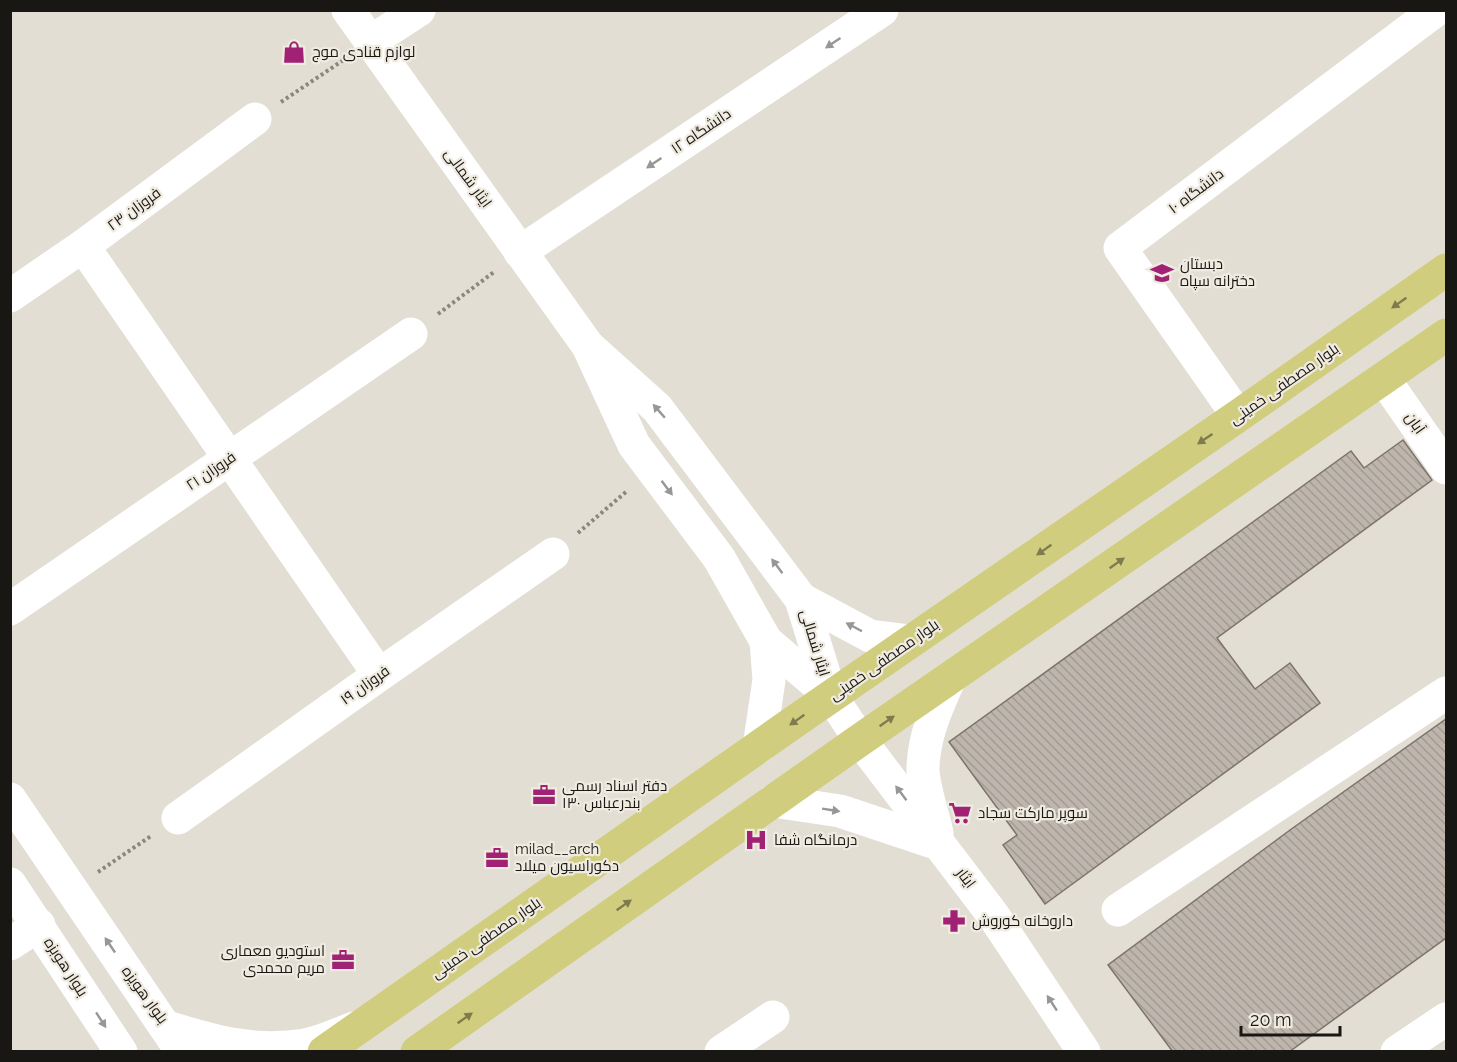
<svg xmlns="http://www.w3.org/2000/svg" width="1457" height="1062" viewBox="0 0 1457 1062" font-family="Raleway,Cairo,sans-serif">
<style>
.building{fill:url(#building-back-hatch);stroke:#7c746c;stroke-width:1.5}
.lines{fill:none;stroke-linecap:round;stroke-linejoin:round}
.path{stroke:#8a877f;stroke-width:4;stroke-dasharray:3 3;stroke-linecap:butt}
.minor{stroke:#fff;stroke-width:33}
.major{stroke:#d1cd7e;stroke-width:33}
.oneway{fill:#989795}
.oneway2{fill:#7e7b4e}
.labels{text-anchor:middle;stroke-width:4.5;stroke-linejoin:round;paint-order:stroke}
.poi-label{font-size:15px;fill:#191714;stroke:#f0ebe0;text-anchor:start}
.street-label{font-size:15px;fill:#191714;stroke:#f0ebe0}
</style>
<defs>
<pattern id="building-back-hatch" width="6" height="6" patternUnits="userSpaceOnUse" patternTransform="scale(1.5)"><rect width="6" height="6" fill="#beb6ad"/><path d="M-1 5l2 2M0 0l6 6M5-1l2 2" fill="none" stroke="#a39c94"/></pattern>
</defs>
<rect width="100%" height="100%" fill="#e3ded3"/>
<!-- building -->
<g class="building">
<path d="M1403 440 1432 480 1217 638 1255 689 1290 663 1320 703 1045 904 1003 845 1017 835 949 742 1351 451 1364 468Z"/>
<path d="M1446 719V938L1289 1052H1173L1108 965 1290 830Z"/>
</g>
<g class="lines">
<!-- path -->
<g class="path">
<path d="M281 102 345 59"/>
<path d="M438 314 494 272"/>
<path d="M578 533 627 491"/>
<path d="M98 872 151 836"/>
</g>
<!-- minor -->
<g class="minor">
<path d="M348 10 588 346 634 445 719 558 766 641 831 696"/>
<path d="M370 42 419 10"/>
<path d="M83 246 379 675"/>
<path d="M520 252 882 10"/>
<path d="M10 296 83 246 255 119"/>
<path d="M588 346 657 408 801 599 831 696 860 740 993 915 1084 1052"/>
<path d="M1384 379 1446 468"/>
<path d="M1238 416 1120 248 1436 10"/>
<path d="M801 599 870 636 910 641"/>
<path d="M10 609 411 334"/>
<path d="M759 747 769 680 766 641"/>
<path d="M10 799 182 1052"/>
<path d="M773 801 840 811 939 844"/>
<path d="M178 818 379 675 553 554"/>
<path d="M937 833C933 814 924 789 923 770 923 737 937 707 950 678"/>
<path d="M10 884 121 1052"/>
<path d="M1118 910 1446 693"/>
<path d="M10 944 39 925"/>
<path d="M167 1027C215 1042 254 1053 305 1045 321 1042 338 1034 354 1028"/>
<path d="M721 1052 773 1017"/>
<path d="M1397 1052 1446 1019"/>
</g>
<!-- major -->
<g class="major">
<path d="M324 1052 794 722 1238 416 1446 270"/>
<path d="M417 1052 860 740 1446 335"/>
</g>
</g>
<!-- one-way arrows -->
<defs><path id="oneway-solid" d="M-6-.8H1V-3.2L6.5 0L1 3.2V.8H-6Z" transform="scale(1.5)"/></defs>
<g class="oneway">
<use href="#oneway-solid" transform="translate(833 43) rotate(146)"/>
<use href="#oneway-solid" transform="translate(654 163) rotate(146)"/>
<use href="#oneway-solid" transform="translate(659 411) rotate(-131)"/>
<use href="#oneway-solid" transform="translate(667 488) rotate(53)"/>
<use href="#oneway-solid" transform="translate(777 566) rotate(-127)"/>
<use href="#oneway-solid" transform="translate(854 627) rotate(-152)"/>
<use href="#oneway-solid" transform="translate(901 793) rotate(-127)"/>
<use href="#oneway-solid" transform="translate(831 810) rotate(9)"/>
<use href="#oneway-solid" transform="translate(110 945) rotate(-124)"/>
<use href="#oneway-solid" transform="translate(1052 1003) rotate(-123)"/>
<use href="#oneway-solid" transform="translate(101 1020) rotate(57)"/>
</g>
<g class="oneway2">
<use href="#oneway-solid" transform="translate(1399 303) rotate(145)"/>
<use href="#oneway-solid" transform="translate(1205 439) rotate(146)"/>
<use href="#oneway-solid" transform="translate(1044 550) rotate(145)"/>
<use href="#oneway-solid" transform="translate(1117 563) rotate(-35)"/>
<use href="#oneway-solid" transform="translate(797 720) rotate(145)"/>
<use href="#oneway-solid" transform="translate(887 721) rotate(-35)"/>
<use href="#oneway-solid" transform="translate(624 905) rotate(-35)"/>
<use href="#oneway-solid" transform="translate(465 1018) rotate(-35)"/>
</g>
<!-- icons -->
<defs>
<g id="shop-bare" transform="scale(1.8)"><path d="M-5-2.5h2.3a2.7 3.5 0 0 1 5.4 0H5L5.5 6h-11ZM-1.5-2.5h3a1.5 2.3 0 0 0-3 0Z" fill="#a12174" stroke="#f0ebe0" stroke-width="2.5" paint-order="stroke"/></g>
<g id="school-bare" transform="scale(1.8)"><path d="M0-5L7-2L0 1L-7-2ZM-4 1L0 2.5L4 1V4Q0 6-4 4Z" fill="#a12174" stroke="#f0ebe0" stroke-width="2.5" paint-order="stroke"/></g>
<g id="office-bare" transform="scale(1.8)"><path d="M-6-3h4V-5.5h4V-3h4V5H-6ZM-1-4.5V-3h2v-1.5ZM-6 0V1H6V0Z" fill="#a12174" stroke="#f0ebe0" stroke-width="2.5" paint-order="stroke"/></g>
<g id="supermarket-bare" transform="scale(1.8)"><path d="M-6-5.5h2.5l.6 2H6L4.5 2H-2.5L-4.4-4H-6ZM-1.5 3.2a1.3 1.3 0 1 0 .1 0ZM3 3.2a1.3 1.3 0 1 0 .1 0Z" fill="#a12174" stroke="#f0ebe0" stroke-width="2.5" paint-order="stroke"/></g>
<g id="hospital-bare" transform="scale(1.8)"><path d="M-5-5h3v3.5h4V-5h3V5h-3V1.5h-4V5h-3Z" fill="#a12174" stroke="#f0ebe0" stroke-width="2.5" paint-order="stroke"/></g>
<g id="pharmacy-bare" transform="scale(1.8)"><path d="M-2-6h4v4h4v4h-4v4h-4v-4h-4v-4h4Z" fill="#a12174" stroke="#f0ebe0" stroke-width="2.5" paint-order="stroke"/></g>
</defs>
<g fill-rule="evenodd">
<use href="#shop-bare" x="294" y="52"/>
<use href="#school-bare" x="1162" y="273"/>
<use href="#office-bare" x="544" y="795"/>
<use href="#supermarket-bare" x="960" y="813"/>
<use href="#hospital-bare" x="756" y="840"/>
<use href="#office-bare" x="497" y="858"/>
<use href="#pharmacy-bare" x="954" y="921"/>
<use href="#office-bare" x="343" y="960"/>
</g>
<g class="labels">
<!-- poi labels -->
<g class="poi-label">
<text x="312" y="57">لوازم قنادی موج</text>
<text x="1180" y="269">دبستان<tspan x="1180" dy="17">دخترانه سپاه</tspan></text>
<text x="562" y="791">دفتر اسناد رسمی<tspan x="562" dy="17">۱۳۰ بندرعباس</tspan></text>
<text x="978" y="818">سوپر مارکت سجاد</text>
<text x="774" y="845">درمانگاه شفا</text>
<text x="515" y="854">milad__arch<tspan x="515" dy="17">دکوراسیون میلاد</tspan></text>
<text x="972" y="926">داروخانه کوروش</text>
<text x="325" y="956" text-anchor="end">استودیو معماری<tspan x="325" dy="17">مریم محمدی</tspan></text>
</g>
<!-- street labels -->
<g class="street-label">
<text transform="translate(701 131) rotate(-34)" y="5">دانشگاه ۱۲</text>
<text transform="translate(468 178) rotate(54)" y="5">ایثار شمالی</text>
<text transform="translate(1196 191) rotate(-37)" y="5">دانشگاه ۱۰</text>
<text transform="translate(134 209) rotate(-36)" y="5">فروزان ۲۳</text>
<text transform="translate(1284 384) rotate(-35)" y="5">بلوار مصطفی خمینی</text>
<text transform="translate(1415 423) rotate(55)" y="5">آبان</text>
<text transform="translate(211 471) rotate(-34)" y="5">فروزان ۲۱</text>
<text transform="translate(815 643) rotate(73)" y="5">ایثار شمالی</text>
<text transform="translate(884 660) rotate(-35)" y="5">بلوار مصطفی خمینی</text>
<text transform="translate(365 685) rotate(-35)" y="5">فروزان ۱۹</text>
<text transform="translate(966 878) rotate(53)" y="5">ایثار</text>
<text transform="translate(486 938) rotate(-35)" y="5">بلوار مصطفی خمینی</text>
<text transform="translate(66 967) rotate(57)" y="5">بلوار هوبزه</text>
<text transform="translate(145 995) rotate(54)" y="5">بلوار هویزه</text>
</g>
</g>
<!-- border -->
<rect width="1457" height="1062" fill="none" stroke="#191714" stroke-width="24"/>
<!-- scale -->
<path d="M1241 1026v9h99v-9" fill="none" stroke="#191714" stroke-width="3"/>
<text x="1250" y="1026" font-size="18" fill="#191714" stroke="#f0ebe0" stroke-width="4.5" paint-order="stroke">20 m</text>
</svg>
